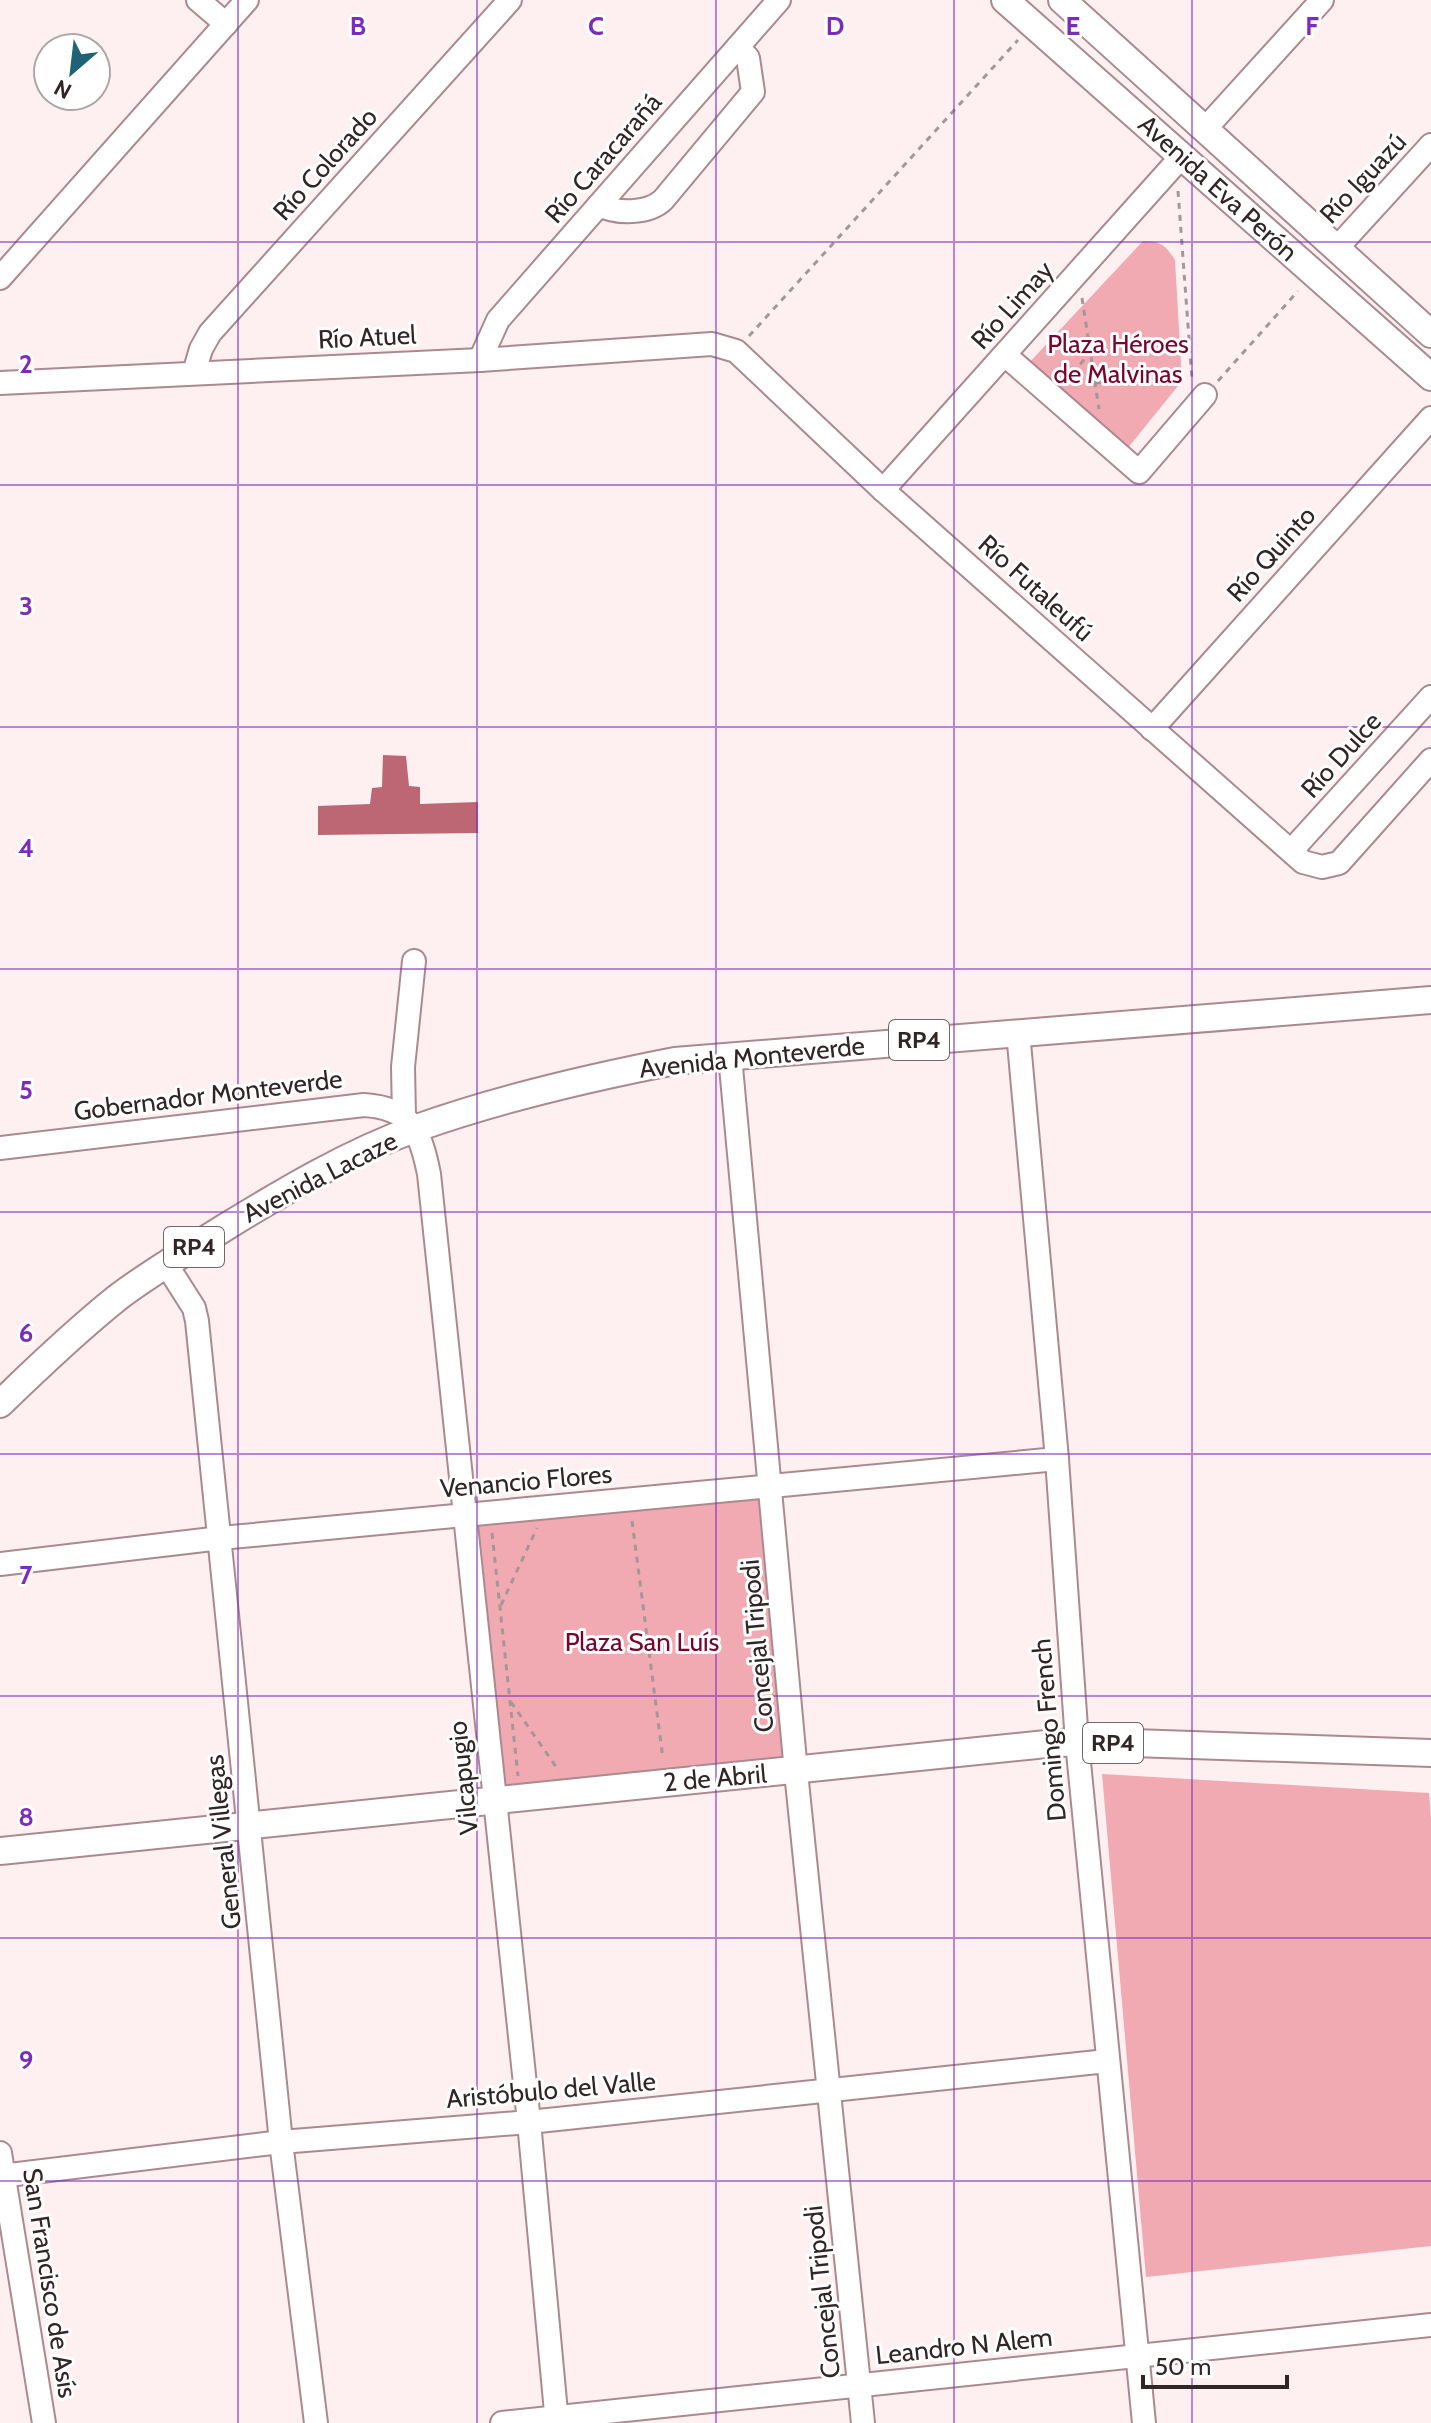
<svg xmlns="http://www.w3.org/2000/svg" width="1431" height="2423" viewBox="0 0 1431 2423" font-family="Cabin,sans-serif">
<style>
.green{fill:#f1a9b2}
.building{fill:#bd6674}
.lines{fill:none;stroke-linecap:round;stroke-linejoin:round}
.minor-casing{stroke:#aa8a8e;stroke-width:26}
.major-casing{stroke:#aa8a8e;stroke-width:30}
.path{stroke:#a59799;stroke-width:3;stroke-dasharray:6 6;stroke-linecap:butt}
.minor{stroke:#fff;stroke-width:22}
.major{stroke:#fff;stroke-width:26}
.grid{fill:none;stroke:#7b2cbf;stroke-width:2;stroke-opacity:0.55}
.labels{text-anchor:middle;stroke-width:6;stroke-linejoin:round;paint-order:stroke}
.shield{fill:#fff;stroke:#706667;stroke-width:2}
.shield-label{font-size:24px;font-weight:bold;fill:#322526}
.street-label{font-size:26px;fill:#322526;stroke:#fff}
.park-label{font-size:26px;fill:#76042b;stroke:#fff}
.grid-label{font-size:26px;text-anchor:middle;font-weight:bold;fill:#7b2cbf;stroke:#fff;stroke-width:6;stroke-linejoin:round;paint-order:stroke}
</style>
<rect width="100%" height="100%" fill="#feeff1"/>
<!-- green -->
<g class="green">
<path d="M1143 241C1161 241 1166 246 1175 260L1182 381 1127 449 1027 365Z"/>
<path d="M771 1486 796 1772 494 1799 464 1515Z"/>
<path d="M1102 1774 1429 1793 1431 1819V2246L1146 2277Z"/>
</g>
<!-- building -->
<path class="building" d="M383 755 406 756 409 786 420 787V804L478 802V833L318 835V806L370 804 372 788 382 787Z"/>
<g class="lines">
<!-- minor casing -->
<g class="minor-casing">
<g id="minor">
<path d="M198 0 226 24"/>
<path d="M1205 129 1322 0"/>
<path d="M599 205C617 214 648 214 663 200L753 92 748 58 738 47"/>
<path d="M1336 249 1431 145"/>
<path d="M0 278 247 0"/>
<path d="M1005 355 1139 472 1205 395"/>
<path d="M480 360 498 320 779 0"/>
<path d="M194 373 201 349 210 333 510 0"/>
<path d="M0 383 480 360 712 344 736 351 883 490 1303 862 1322 867 1339 863 1431 760"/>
<path d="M883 490 1182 156"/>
<path d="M1152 729 1431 418"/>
<path d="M1292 850 1431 697"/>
<path d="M1018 1032 1057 1459 1077 1742 1144 2423"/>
<path d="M730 1056 796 1772 863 2423"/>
<path d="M404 1116 403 1067 414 961"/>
<path d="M0 1148 364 1105C411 1108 420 1130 429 1174L529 2122 557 2423"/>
<path d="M166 1264 194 1308 197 1321 281 2142 316 2423"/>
<path d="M0 1564 221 1538 1057 1459"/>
<path d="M0 2153 44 2423"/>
<path d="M0 2176 281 2142 529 2122 1107 2061"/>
<path d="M502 2423 1431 2325"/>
</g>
</g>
<!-- major casing -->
<g class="major-casing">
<g id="major">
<path d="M1005 0 1431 377"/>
<path d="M1062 0 1431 334"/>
<path d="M0 1404C38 1367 76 1331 117 1298 151 1272 188 1251 224 1228 286 1190 348 1153 417 1128 501 1098 588 1078 675 1061L1431 1000"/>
<path d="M0 1851 1056 1743 1104 1742 1431 1753"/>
</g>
</g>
<!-- path -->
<g class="path">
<path d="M1178 191 1192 379"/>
<path d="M1082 298 1099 409"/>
<path d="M749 336 1018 40"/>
<path d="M1218 381 1298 291"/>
<path d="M1064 382 1091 352"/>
<path d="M1096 383 1127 381"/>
<path d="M632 1521 663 1759"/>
<path d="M492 1533 518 1776"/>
<path d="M501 1605 537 1528"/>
<path d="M511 1702 559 1771"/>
</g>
<!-- minor -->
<use href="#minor" class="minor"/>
<!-- major -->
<use href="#major" class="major"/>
</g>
<!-- grid -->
<path class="grid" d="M238 0V2423M477 0V2423M716 0V2423M954 0V2423M1192 0V2423M0 242H1431M0 485H1431M0 727H1431M0 969H1431M0 1212H1431M0 1454H1431M0 1696H1431M0 1938H1431M0 2181H1431"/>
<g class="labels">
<!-- shield labels -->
<g class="shield">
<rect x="889" y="1020" width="60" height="40" rx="6"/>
<rect x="164" y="1227" width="60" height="40" rx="6"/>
<rect x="1083" y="1723" width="60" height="40" rx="6"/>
</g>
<g class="shield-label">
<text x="919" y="1048">RP4</text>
<text x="194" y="1255">RP4</text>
<text x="1113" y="1751">RP4</text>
</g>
<!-- street labels -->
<g class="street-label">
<text transform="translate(603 158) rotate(-49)" y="9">Río Caracarañá</text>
<text transform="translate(325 164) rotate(-48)" y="9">Río Colorado</text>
<text transform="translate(1363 178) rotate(-47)" y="9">Río Iguazú</text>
<text transform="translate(1218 188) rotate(42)" y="9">Avenida Eva Perón</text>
<text transform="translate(1012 305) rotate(-48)" y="9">Río Limay</text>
<text transform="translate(367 337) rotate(-3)" y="9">Río Atuel</text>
<text transform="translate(1271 554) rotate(-48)" y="9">Río Quinto</text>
<text transform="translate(1036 588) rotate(42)" y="9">Río Futaleufú</text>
<text transform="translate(1341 755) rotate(-48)" y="9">Río Dulce</text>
<text transform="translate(752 1057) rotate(-6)" y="9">Avenida Monteverde</text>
<text transform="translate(208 1095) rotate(-7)" y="9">Gobernador Monteverde</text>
<text transform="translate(320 1177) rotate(-27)" y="9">Avenida Lacaze</text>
<text transform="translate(526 1481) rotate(-5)" y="9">Venancio Flores</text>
<text transform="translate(757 1646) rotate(-95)" y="9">Concejal Tripodi</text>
<text transform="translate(1049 1730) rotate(-95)" y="9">Domingo French</text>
<text transform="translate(463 1778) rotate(-96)" y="9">Vilcapugio</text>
<text transform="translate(715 1778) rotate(-5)" y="9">2 de Abril</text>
<text transform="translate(223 1842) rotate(-96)" y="9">General Villegas</text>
<text transform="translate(551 2090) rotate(-5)" y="9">Aristóbulo del Valle</text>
<text transform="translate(50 2283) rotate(81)" y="9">San Francisco de Asís</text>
<text transform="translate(822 2292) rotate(-96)" y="9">Concejal Tripodi</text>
<text transform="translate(964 2346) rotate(-6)" y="9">Leandro N Alem</text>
</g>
<!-- park labels -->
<g class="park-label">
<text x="1118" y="353">Plaza Héroes<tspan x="1118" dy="30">de Malvinas</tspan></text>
<text x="642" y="1651">Plaza San Luís</text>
</g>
</g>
<g class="grid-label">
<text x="358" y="35">B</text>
<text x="596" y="35">C</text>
<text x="835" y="35">D</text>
<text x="1073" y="35">E</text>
<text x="1312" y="35">F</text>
<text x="26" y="373">2</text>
<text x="26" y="615">3</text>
<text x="26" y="857">4</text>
<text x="26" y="1099">5</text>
<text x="26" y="1342">6</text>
<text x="26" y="1584">7</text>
<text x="26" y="1826">8</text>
<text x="26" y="2069">9</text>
</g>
<!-- north arrow -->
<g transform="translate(72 72) rotate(208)"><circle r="38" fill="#ffffff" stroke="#ada8a8" stroke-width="2"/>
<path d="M0-6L14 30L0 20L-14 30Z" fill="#1f6175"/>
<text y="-12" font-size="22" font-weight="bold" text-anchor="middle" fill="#322526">N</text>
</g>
<!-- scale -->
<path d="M1143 2375v12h144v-12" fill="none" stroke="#322526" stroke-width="4"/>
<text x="1155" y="2375" font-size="24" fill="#322526" stroke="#ffffff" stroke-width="6" paint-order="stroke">50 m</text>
</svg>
